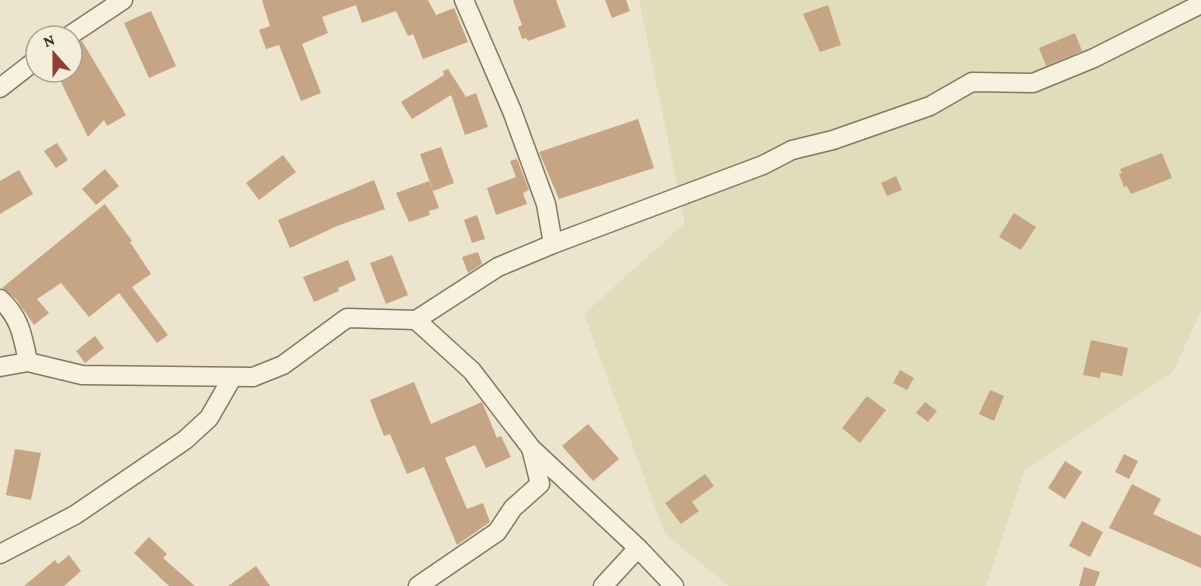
<svg xmlns="http://www.w3.org/2000/svg" width="1201" height="586" viewBox="0 0 1201 586" font-family="'Crimson Pro',serif">
<style>
.farmland{fill:#e1ddba}
.building{fill:#c6a585}
.lines{fill:none;stroke-linecap:round;stroke-linejoin:round}
.minor-casing{stroke:#877861;stroke-width:21}
.minor{stroke:#f7f1df;stroke-width:18}
</style>
<rect width="100%" height="100%" fill="#ece4cc"/>
<!-- farmland -->
<path class="farmland" d="M639 0H1201V311L1173 372 1025 470 986 586H729L665 534 584 314 685 223Z"/>
<!-- building -->
<g class="building">
<path d="M262 0H428L436 15 454 8 468 42 423 59 413 34 408 36 396 11 362 23 356 5 322 17 328 33 302 44 321 93 301 101 279 45 266 49 259 30 270 26Z"/>
<path d="M513 0H556L566 27 528 41 526 38 522 39 518 27 522 25Z"/>
<path d="M605 0H626L630 11 612 18Z"/>
<path d="M828 5 841 45 820 52 803 14Z"/>
<path d="M151 11 176 66 149 78 124 23Z"/>
<path d="M1075 33 1082 51 1046 66 1039 48Z"/>
<path d="M82 41 126 115 107 126 104 120 88 137 56 72H72V47Z"/>
<path d="M448 69 466 97 476 93 488 127 465 135 451 95 412 119 401 102 444 75 443 71Z"/>
<path d="M638 119 654 168 559 199 539 152Z"/>
<path d="M57 143 68 160 56 168 44 151Z"/>
<path d="M441 147 454 183 433 191 420 154Z"/>
<path d="M1162 153 1172 178 1131 194 1127 186 1124 187 1119 174 1122 173 1120 169Z"/>
<path d="M283 155 296 172 259 200 246 183Z"/>
<path d="M517 159 529 190 523 193 527 204 496 215 487 188 516 177 510 161Z"/>
<path d="M105 169 119 186 96 205 82 189Z"/>
<path d="M19 170 33 194 0 214V181Z"/>
<path d="M896 176 902 190 887 196 881 183Z"/>
<path d="M374 180 385 209 337 226 290 248 278 220Z"/>
<path d="M429 181 439 208 429 211 430 215 409 222 396 193Z"/>
<path d="M105 204 132 241 130 242 151 274 132 287 168 335 157 343 119 293 89 317 61 283 37 299 49 313 34 325 16 299 2 288Z"/>
<path d="M1014 213 1036 227 1021 250 999 237Z"/>
<path d="M477 215 485 239 472 243 464 220Z"/>
<path d="M478 252 482 264 468 273 462 257Z"/>
<path d="M392 255 408 295 386 304 370 263Z"/>
<path d="M348 260 356 280 338 288 339 291 314 302 303 277Z"/>
<path d="M95 336 104 348 85 363 76 351Z"/>
<path d="M1091 340 1128 348 1122 376 1101 372 1100 378 1083 375Z"/>
<path d="M900 370 914 378 907 390 893 383Z"/>
<path d="M414 382 431 424 482 402 497 438 501 436 511 457 486 468 475 445 445 458 467 509 483 503 490 522 457 545 424 467 407 474 390 434 384 436 370 400Z"/>
<path d="M990 390 1004 396 994 421 979 414Z"/>
<path d="M867 396 886 410 860 443 842 428Z"/>
<path d="M925 402 937 411 928 422 916 413Z"/>
<path d="M588 424 619 459 593 481 562 446Z"/>
<path d="M15 449 41 453 31 500 6 495Z"/>
<path d="M1124 454 1138 461 1129 479 1115 472Z"/>
<path d="M1065 461 1082 472 1065 499 1048 488Z"/>
<path d="M705 474 714 486 692 502 699 511 681 524 665 503Z"/>
<path d="M1132 484 1161 499 1153 514 1201 536V568L1109 528Z"/>
<path d="M1082 521 1103 532 1090 557 1069 546Z"/>
<path d="M149 537 167 554 163 558 195 586H169L134 553Z"/>
<path d="M69 555 81 571 64 586H24L55 560 58 564Z"/>
<path d="M256 566 270 586H228Z"/>
<path d="M1084 567 1100 572 1095 586H1079Z"/>
</g>
<g class="lines">
<!-- minor casing -->
<g class="minor-casing">
<g id="minor">
<path d="M464 0 512 111 546 204 553 244"/>
<path d="M69 36 123 0"/>
<path d="M0 88 36 60"/>
<path d="M0 299C20 317 23 337 28 362"/>
<path d="M416 320 472 371 531 448 638 548 674 586"/>
<path d="M0 367 28 362 82 375 253 377 283 365 347 318 416 320 498 267 553 244 763 165 792 150 833 140 930 106 972 82 1033 83 1094 58 1201 4"/>
<path d="M0 554 75 515 185 440 209 418 232 378"/>
<path d="M418 586 497 532 513 508 540 484 531 448"/>
<path d="M603 586 638 548"/>
</g>
</g>
<!-- minor -->
<use href="#minor" class="minor"/>
</g>
<!-- north arrow -->
<g transform="translate(54 54) rotate(339)"><circle r="28" fill="#f3eedb" stroke="#a9a291" stroke-width="1.5"/>
<path d="M0-4.5L10 22L0 15L-10 22Z" fill="#913c36"/>
<text y="-9" font-size="16" font-weight="bold" text-anchor="middle" fill="#392f23">N</text>
</g>
</svg>
